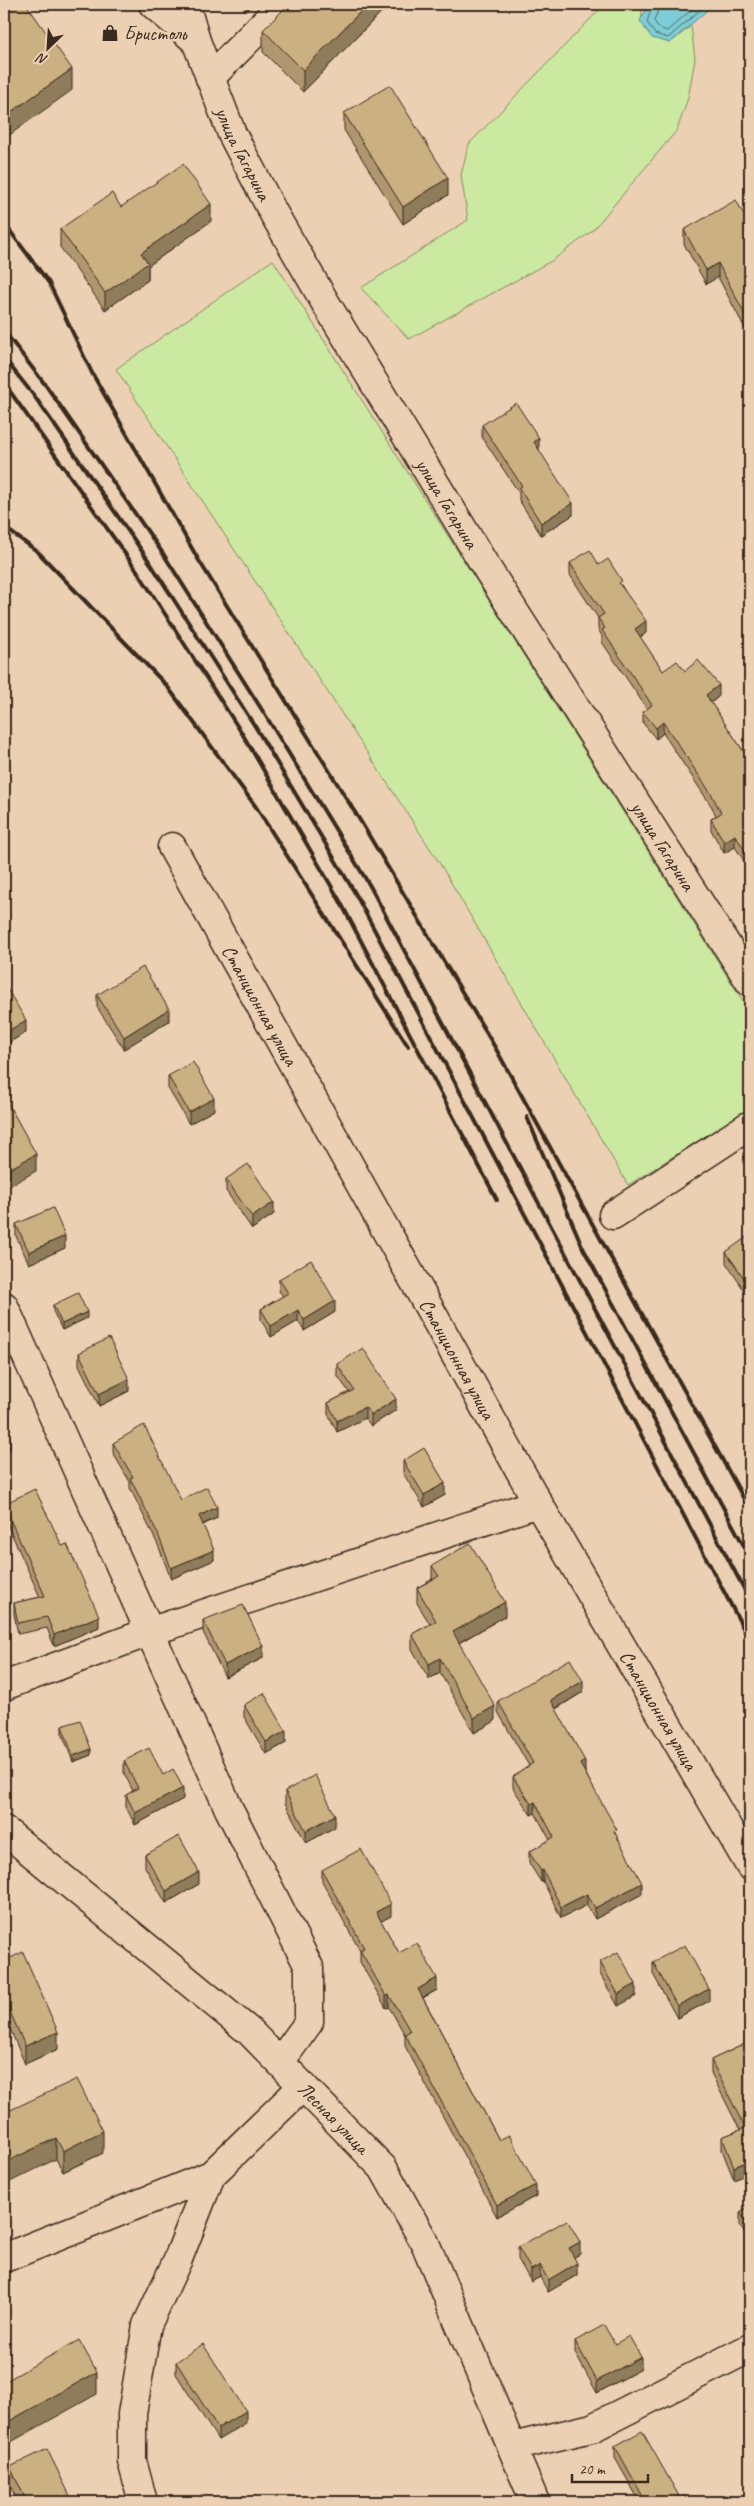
<svg xmlns="http://www.w3.org/2000/svg" width="754" height="2506" viewBox="0 0 754 2506" font-family="Caveat,sans-serif">
<style>
.green{fill:#cbe9a0;stroke:#838a5f}
.water{fill:#7ccdd5;stroke:#628c8c}
.lines{fill:none;stroke-linecap:round;stroke-linejoin:round}
.shore{stroke:#556b67;stroke-width:1}
.minor-casing{stroke:#3b2a1e;stroke-width:31}
.minor{stroke:#ebd0b3;stroke-width:28}
.rail{stroke:#3b2a1e;stroke-width:4}
.wall{fill:#af976f;stroke:#3b2a1e}
.shaded-wall{fill:#8e7b5a;stroke:#3b2a1e}
.building{fill:#cbb081;stroke:#3b2a1e}
.labels{text-anchor:middle;stroke-width:5;stroke-linejoin:round;paint-order:stroke}
.poi-label{font-size:20px;fill:#3b2a1e;stroke:#ebd0b3;text-anchor:start}
.street-label{font-size:20px;fill:#3b2a1e;stroke:#ebd0b3}
</style>
<rect width="100%" height="100%" fill="#ebd0b3"/>
<filter id="ink" filterUnits="userSpaceOnUse"><feTurbulence type="fractalNoise" baseFrequency=".02" numOctaves="2"/><feDisplacementMap in="SourceGraphic" scale="10" xChannelSelector="R" yChannelSelector="G"/><feConvolveMatrix kernelMatrix="1 2 1 2 8 2 1 2 1" color-interpolation-filters="sRGB"/></filter>
<g filter="url(#ink)">
<!-- green -->
<g class="green">
<path d="M605 4H642C640 29 646 36 670 43L691 26 695 59 688 98 677 130 592 231 553 260 409 339 361 288 468 220 461 175 469 144Z"/>
<path d="M273 260 750 1012V1108L628 1185 439 862 116 369Z"/>
</g>
<!-- water -->
<path class="water" d="M649 4H714L670 43 652 38 640 21Z"/>
<g class="lines">
<!-- shore -->
<g class="shore">
<path d="M653 4 647 22 655 34 668 38 707 4"/>
<path d="M660 4 654 21 659 28 667 31 698 4"/>
</g>
<!-- minor casing -->
<g class="minor-casing">
<g id="minor">
<path d="M153 4 196 41"/>
<path id="s1" d="M185 4 196 41 232 134 274 214 325 302 486 567 750 982"/>
<path d="M210 78 283 4"/>
<path id="s2" d="M172 847 538 1503 750 1866"/>
<path d="M613 1215 750 1125"/>
<path d="M4 1306 229 1809 309 1967V2022L280 2062"/>
<path d="M4 1686 149 1632 538 1503"/>
<path id="s3" d="M4 1830 250 2032 383 2168 425 2243 535 2502"/>
<path d="M4 2258 211 2175 303 2086"/>
<path d="M512 2447 592 2428 750 2348"/>
<path d="M143 2502 132 2461V2414L147 2325 178 2259 211 2175"/>
</g>
</g>
<!-- minor -->
<use href="#minor" class="minor"/>
<!-- rail -->
<g class="rail">
<path d="M4 223 49 283 92 373 198 559 361 822 496 1049 750 1510"/>
<path d="M4 331 47 387 164 555 269 721 370 886 750 1600"/>
<path d="M4 358 35 397 151 564 256 728 355 893 750 1641"/>
<path d="M4 383 138 572 243 735 340 901 497 1200"/>
<path d="M4 527 38 552 167 686 256 807 408 1046"/>
<path d="M527 1117 583 1248 750 1557"/>
</g>
</g>
<!-- wall -->
<g class="wall">
<path d="M242 4H255L247 10Z"/>
<path d="M389 4 303 92 263 52V30Z"/>
<path d="M344 113 448 195 403 224 344 130Z"/>
<path d="M121 207 211 221 148 266V280L105 310 60 247V229Z"/>
<path d="M750 226V338L718 277 706 284 684 244V230Z"/>
<path d="M482 425 539 450 573 515 541 535 519 500V493L482 437Z"/>
<path d="M570 563 599 565 622 586 646 633 640 637 663 671H685L719 696 711 703 750 761V870L735 847 724 853 711 830V819L716 816 712 807 663 733 656 739 643 723V712L647 709 602 642V636L598 629V618L570 575Z"/>
<path d="M4 984 26 1032 7 1044 4 1039Z"/>
<path d="M97 995 169 1021 124 1049 97 1007Z"/>
<path d="M168 1076 214 1110 189 1124 168 1088Z"/>
<path d="M226 1179 274 1214 252 1229 226 1191Z"/>
<path d="M16 1224 65 1248 29 1264 16 1236Z"/>
<path d="M750 1238V1299L726 1263V1252Z"/>
<path d="M279 1279 335 1312 304 1331 298 1321 271 1337 261 1320V1309L283 1296 279 1291Z"/>
<path d="M53 1305 87 1318 62 1330 53 1311Z"/>
<path d="M79 1353 129 1391 99 1406 79 1365Z"/>
<path d="M337 1364 396 1410 371 1426 365 1418 337 1432 328 1414V1403L349 1392 337 1375Z"/>
<path d="M113 1443 181 1500 217 1518 203 1525 214 1560 171 1579 158 1545 130 1488V1482L113 1453Z"/>
<path d="M403 1461 445 1495 424 1507 403 1473Z"/>
<path d="M4 1504 99 1627 54 1646 47 1628 18 1634 14 1614V1603L40 1597 4 1517Z"/>
<path d="M432 1566 505 1616 459 1643 495 1721 474 1733 440 1673 429 1679 412 1649V1634L430 1624 417 1603V1588L432 1579Z"/>
<path d="M203 1620 263 1658 225 1677 203 1632Z"/>
<path d="M583 1692 556 1709 585 1772 617 1837 642 1894 595 1919 587 1905 561 1918 543 1881 541 1882 529 1863V1852L550 1840 535 1813 531 1815 513 1788V1777L529 1766 498 1712V1701Z"/>
<path d="M244 1705 286 1743 266 1754 244 1717Z"/>
<path d="M62 1726 91 1755 73 1762 62 1733Z"/>
<path d="M124 1761 183 1799 135 1825 126 1807V1795L133 1791 124 1773Z"/>
<path d="M285 1791 335 1827 306 1843 285 1803Z"/>
<path d="M145 1855 199 1884 166 1903 145 1867Z"/>
<path d="M322 1870 391 1916 381 1921 399 1953 437 1990 423 1998 499 2140 536 2196 497 2217 405 2046V2035L389 2007 386 2008 360 1962V1951L322 1881Z"/>
<path d="M4 1961 58 2049 25 2064 4 2015Z"/>
<path d="M600 1962 636 1996 618 2006 600 1974Z"/>
<path d="M653 1962 709 2001 677 2018 653 1974Z"/>
<path d="M749 2042 750 2173 734 2180 722 2150V2137L740 2130 711 2073V2060Z"/>
<path d="M4 2113 103 2153 63 2172 56 2159Z"/>
<path d="M750 2206V2241L740 2225V2212Z"/>
<path d="M518 2247 580 2254 574 2257 577 2275 548 2292 540 2277 531 2282 518 2259Z"/>
<path d="M575 2341 615 2344 641 2369 597 2393 575 2353Z"/>
<path d="M176 2362 246 2423 218 2440 176 2374Z"/>
<path d="M615 2446 680 2498 688 2502H640L615 2458Z"/>
<path d="M10 2467 73 2502H18L10 2485Z"/>
</g>
<!-- shaded-wall -->
<g class="shaded-wall">
<path d="M247 4H255L247 10Z"/>
<path d="M368 4H389L303 92V70Z"/>
<path d="M72 69V90L4 139V117Z"/>
<path d="M448 178V195L403 224V207Z"/>
<path d="M211 204V221L148 266V280L105 310V293L141 253Z"/>
<path d="M718 263V277L706 284V270Z"/>
<path d="M539 438V450L534 454V442Z"/>
<path d="M573 503V515L541 535V523Z"/>
<path d="M646 621V633L635 641V629Z"/>
<path d="M719 685V696L706 707V695Z"/>
<path d="M663 722V733L656 739V728Z"/>
<path d="M735 835V847L724 853V842Z"/>
<path d="M169 1009V1021L124 1049V1037Z"/>
<path d="M26 1020V1032L7 1044V1032Z"/>
<path d="M214 1098V1110L189 1124V1112Z"/>
<path d="M36 1154V1171L4 1189V1172Z"/>
<path d="M274 1202V1214L252 1229V1217Z"/>
<path d="M65 1236V1248L29 1264V1252Z"/>
<path d="M335 1301V1312L304 1331V1320Z"/>
<path d="M298 1310V1321L271 1337V1326Z"/>
<path d="M87 1312V1318L62 1330V1324Z"/>
<path d="M129 1379V1391L99 1406V1394Z"/>
<path d="M396 1399V1410L371 1426V1415Z"/>
<path d="M365 1407V1418L337 1432V1421Z"/>
<path d="M10 1438V1450L4 1453V1441Z"/>
<path d="M445 1483V1495L424 1507V1495Z"/>
<path d="M217 1507V1518L199 1526V1516Z"/>
<path d="M214 1550V1560L171 1579V1568Z"/>
<path d="M505 1602V1616L453 1646V1632Z"/>
<path d="M99 1616V1627L54 1646V1635Z"/>
<path d="M263 1646V1658L225 1677V1665Z"/>
<path d="M440 1658V1673L429 1679V1664Z"/>
<path d="M583 1681V1692L551 1711V1700Z"/>
<path d="M495 1706V1721L474 1733V1718Z"/>
<path d="M286 1731V1743L266 1754V1742Z"/>
<path d="M91 1749V1755L73 1762V1756Z"/>
<path d="M585 1761V1772L580 1775V1764Z"/>
<path d="M183 1788V1799L135 1825V1813Z"/>
<path d="M535 1802V1813L531 1815V1804Z"/>
<path d="M335 1815V1827L306 1843V1831Z"/>
<path d="M543 1870V1881L541 1882V1871Z"/>
<path d="M199 1872V1884L166 1903V1891Z"/>
<path d="M642 1883V1894L595 1919V1908Z"/>
<path d="M587 1894V1905L561 1918V1907Z"/>
<path d="M391 1904V1916L376 1924V1912Z"/>
<path d="M437 1978V1990L418 2000V1989Z"/>
<path d="M636 1984V1996L618 2006V1994Z"/>
<path d="M709 1989V2001L677 2018V2006Z"/>
<path d="M389 1995V2007L386 2008V1996Z"/>
<path d="M58 2032V2049L25 2064V2046Z"/>
<path d="M103 2131V2153L63 2172V2151Z"/>
<path d="M56 2138V2159L4 2185V2163Z"/>
<path d="M750 2160V2173L734 2180V2167Z"/>
<path d="M536 2185V2196L497 2217V2205Z"/>
<path d="M580 2242V2254L569 2260V2248Z"/>
<path d="M577 2263V2275L548 2292V2280Z"/>
<path d="M540 2265V2277L531 2282V2270Z"/>
<path d="M641 2357V2369L597 2393V2381Z"/>
<path d="M97 2372V2394L4 2446V2424Z"/>
<path d="M246 2411V2423L218 2440V2428Z"/>
</g>
<!-- building -->
<g class="building">
<path d="M4 4H26L72 69 4 117Z"/>
<path d="M289 4H368L303 70 263 30Z"/>
<path d="M390 85 448 178 403 207 344 113Z"/>
<path d="M183 164 211 204 141 253 148 263 105 293 60 229 112 193 121 207Z"/>
<path d="M736 200 750 226V324L718 263 706 270 684 230Z"/>
<path d="M516 403 539 438 534 442 573 503 541 523 519 488 522 486 482 425Z"/>
<path d="M590 550 599 565 608 559 622 581 619 583 646 621 635 629 663 671 677 661 685 671 698 660 719 685 706 695 750 761V791L748 793 750 796V858L735 835 724 842 711 819 721 813 712 795 663 722 656 728 643 712 652 705 602 630 605 628 598 618 604 614 570 563Z"/>
<path d="M143 967 169 1009 124 1037 97 995Z"/>
<path d="M4 984 26 1020 7 1032 4 1027Z"/>
<path d="M193 1062 214 1098 189 1112 168 1076Z"/>
<path d="M4 1096 36 1154 4 1172Z"/>
<path d="M248 1164 274 1202 252 1217 226 1179Z"/>
<path d="M53 1208 65 1236 29 1252 16 1224Z"/>
<path d="M748 1236 750 1238V1287L726 1252Z"/>
<path d="M311 1260 335 1301 304 1320 298 1310 271 1326 261 1309 288 1293 279 1279Z"/>
<path d="M78 1293 87 1312 62 1324 53 1305Z"/>
<path d="M109 1338 129 1379 99 1394 79 1353Z"/>
<path d="M363 1348 396 1399 371 1415 365 1407 337 1421 328 1403 354 1390 337 1364Z"/>
<path d="M4 1422 10 1438 4 1441Z"/>
<path d="M144 1425 181 1500 207 1487 217 1507 199 1516 214 1550 171 1568 158 1534 130 1478 133 1477 113 1443Z"/>
<path d="M424 1448 445 1483 424 1495 403 1461Z"/>
<path d="M35 1489 62 1546 67 1544 99 1616 54 1635 47 1617 18 1623 14 1603 45 1596 4 1506V1504Z"/>
<path d="M470 1543 505 1602 453 1632 495 1706 474 1718 440 1658 429 1664 412 1634 436 1621 417 1588 439 1576 432 1566Z"/>
<path d="M243 1605 263 1646 225 1665 203 1620Z"/>
<path d="M570 1659 583 1681 551 1700 585 1761 580 1764 617 1830 614 1831 642 1883 595 1908 587 1894 561 1907 543 1870 541 1871 529 1852 554 1837 535 1802 531 1804 513 1777 533 1763 498 1701Z"/>
<path d="M264 1693 286 1731 266 1742 244 1705Z"/>
<path d="M80 1720 91 1749 73 1756 62 1726Z"/>
<path d="M149 1748 163 1775 173 1769 183 1788 135 1813 126 1795 138 1788 124 1761Z"/>
<path d="M315 1775 335 1815 306 1831 285 1791Z"/>
<path d="M179 1836 199 1872 166 1891 145 1855Z"/>
<path d="M361 1849 391 1904 376 1912 399 1953 417 1943 437 1978 418 1989 499 2140 509 2135 536 2185 497 2205 405 2034 410 2031 389 1995 386 1996 360 1950 364 1948 322 1870Z"/>
<path d="M685 1945 709 1989 677 2006 653 1962Z"/>
<path d="M23 1952 58 2032 25 2046 4 1998V1961Z"/>
<path d="M618 1952 636 1984 618 1994 600 1962Z"/>
<path d="M749 2042 750 2044V2160L734 2167 722 2137 745 2128 711 2060Z"/>
<path d="M77 2079 103 2131 63 2151 56 2138 4 2163V2113Z"/>
<path d="M750 2206V2228L740 2212Z"/>
<path d="M567 2220 580 2242 569 2248 577 2263 548 2280 540 2265 531 2270 518 2247Z"/>
<path d="M604 2325 615 2344 629 2336 641 2357 597 2381 575 2341Z"/>
<path d="M79 2340 97 2372 4 2424V2382Z"/>
<path d="M203 2344 246 2411 218 2428 176 2362Z"/>
<path d="M642 2431 680 2498 685 2496 688 2502H646L615 2446Z"/>
<path d="M47 2449 73 2502H27L10 2467Z"/>
</g>
</g>
<!-- icons -->
<defs>
<g id="shop-bare" transform="scale(1.35)"><path d="M-5-2.5h2.3a2.7 3.5 0 0 1 5.4 0H5L5.5 6h-11ZM-1.5-2.5h3a1.5 2.3 0 0 0-3 0Z" fill="#3b2a1e" stroke="#ebd0b3" stroke-width="2.5" paint-order="stroke"/></g>
</defs>
<g fill-rule="evenodd">
<use href="#shop-bare" x="110" y="33"/>
</g>
<g class="labels">
<!-- poi labels -->
<g class="poi-label">
<text x="124" y="40">Бристоль</text>
</g>
<!-- street labels -->
<g class="street-label">
<text dy="7" stroke="none"><textPath href="#s1" startOffset="161">улица Гагарина</textPath></text>
<text dy="7" stroke="none"><textPath href="#s1" startOffset="566">улица Гагарина</textPath></text>
<text dy="7" stroke="none"><textPath href="#s1" startOffset="971">улица Гагарина</textPath></text>
<text dy="7" stroke="none"><textPath href="#s2" startOffset="181">Станционная улица</textPath></text>
<text dy="7" stroke="none"><textPath href="#s2" startOffset="586">Станционная улица</textPath></text>
<text dy="7" stroke="none"><textPath href="#s2" startOffset="991">Станционная улица</textPath></text>
<text dy="7" stroke="none"><textPath href="#s3" startOffset="438">Лесная улица</textPath></text>
</g>
</g>
<!-- margin -->
<rect width="754" height="2506" fill="none" stroke="#ebd0b3" stroke-width="20"/>
<rect x="10" y="10" width="734" height="2486" fill="none" stroke="#3b2a1e" stroke-width="2" filter="url(#ink)"/>
<!-- north arrow -->
<g transform="translate(48 48) rotate(205)" stroke="#ebd0b3" stroke-width="4" paint-order="stroke">
<path d="M0-4L9 19L0 12L-9 19Z" fill="#3b2a1e"/>
<text y="-8" font-size="14" font-weight="bold" text-anchor="middle" fill="#3b2a1e">N</text>
</g>
<!-- scale -->
<path d="M572 2474v8h76v-8" fill="none" stroke="#3b2a1e" stroke-width="2.5"/>
<text x="579" y="2474" font-size="15" fill="#3b2a1e" stroke="#ebd0b3" stroke-width="4" paint-order="stroke">20 m</text>
</svg>
